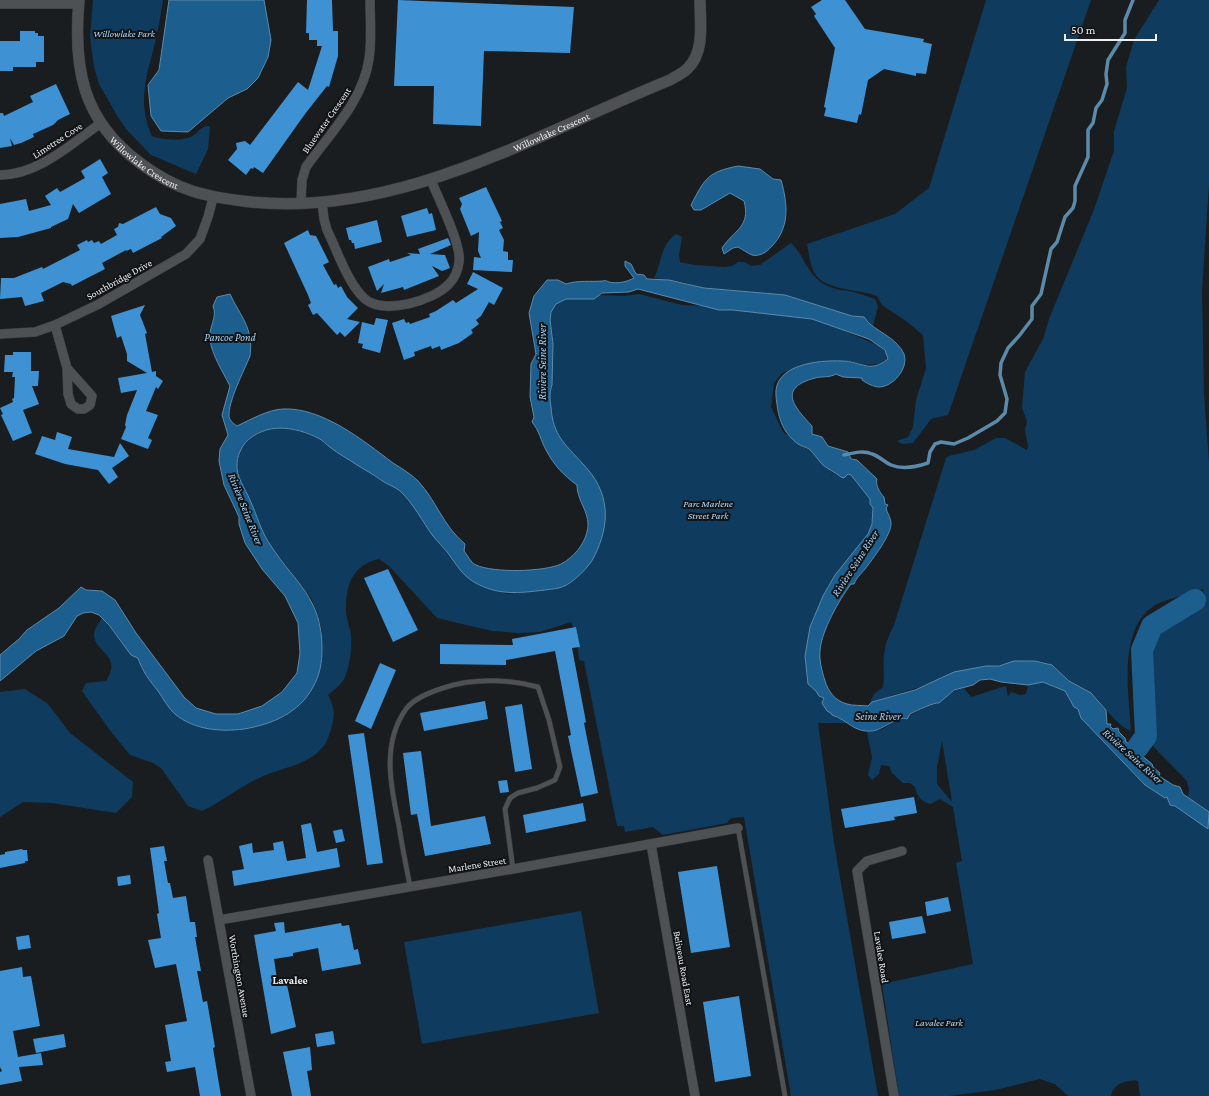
<svg xmlns="http://www.w3.org/2000/svg" width="1209" height="1096" viewBox="0 0 1209 1096" font-family="'Crimson Pro',serif">
<style>
.green{fill:#0f3c5e;fill-rule:evenodd}
.water{fill:#1c5e8e;stroke:#5b8aab}
.lines{fill:none;stroke-linecap:round;stroke-linejoin:round}
.stream{stroke:#5b8aab;stroke-width:3.5}
.river{stroke:#1c5e8e;stroke-width:22}
.building{fill:#3e92d4}
.service-casing{stroke:#393a3c;stroke-width:5.5}
.minor-casing{stroke:#393a3c;stroke-width:10}
.tertiary-casing{stroke:#393a3c;stroke-width:12}
.service{stroke:#4e5153;stroke-width:4.5}
.minor{stroke:#4e5153;stroke-width:9}
.tertiary{stroke:#4e5153;stroke-width:11}
.labels{text-anchor:middle;stroke-width:4;stroke-linejoin:round;paint-order:stroke}
.park-label{font-size:10px;font-style:italic;fill:#afd6f8;stroke:#111416}
.street-label{font-size:10px;fill:#edeff0;stroke:#111416}
.water-label{font-size:11px;font-style:italic;fill:#a9cff1;stroke:#111416}
.neighbourhood-label{font-size:11px;font-weight:bold;fill:#edeff0;stroke:#111416}
</style>
<rect width="100%" height="100%" fill="#1a1d1f"/>
<!-- green -->
<g class="green">
<path d="M93 0H163C160 18 157 37 152 55 144 83 139 108 152 136 162 140 185 142 194 135 199 131 202 125 210 126L208 149 196 174 151 155 126 129 118 117 99 84 94 67 90 37Z"/>
<path d="M986 0H1091L948 415 931 419 913 443 902 444 897 441 908 437 913 427 916 400 926 368 923 335 906 321 882 305 877 296C860 289 823 291 814 272 810 264 809 253 807 244L895 214 929 188Z"/>
<path d="M1159 0H1209V184L1202 291 1204 395 1209 462V812L1188 797 1189 789 1187 781 1148 741 1150 728 1144 650 1150 634 1154 628 1198 602 1200 607 1206 603 1203 589C1190 594 1171 598 1159 603 1116 624 1129 694 1131 731 1114 724 1105 705 1092 694 1086 689 1077 685 1070 681 1064 677 1059 669 1052 665 1033 655 1006 666 986 666L872 702 868 706 874 694 883 687C885 674 882 662 885 649 886 641 891 632 894 625L946 458 949 456 974 450 996 438H1005L1027 450 1028 446 1025 430 1027 421 1022 408 1025 372 1043 339 1049 319 1093 212 1114 151V131L1127 88 1126 67 1134 40Z"/>
<path d="M676 234 682 237 679 255 680 262 694 265 725 267 732 266 738 262H744L751 266 760 265 791 243C802 253 806 269 817 279 828 289 840 290 854 292 861 294 868 297 875 299L878 306 873 326 861 317 846 315 785 295 704 288 683 282 654 278C662 263 660 245 676 234Z"/>
<path d="M639 294 682 305 741 307 808 315 877 345 887 352 886 360 878 364 864 365 850 361 801 365 782 373 774 383 771 407 783 432 807 449 835 465 830 479 833 472 837 474 851 475 870 499V504L873 508 872 524 868 534 828 586 810 627 805 656 808 684 816 691 819 696 824 698 822 703 834 716 848 723H818L834 843 878 1096H791L744 817 731 818 727 823 663 835 653 827 625 832 624 826H617L584 661 579 660 577 638 571 622 540 632 519 633 492 631 437 618 389 566 379 559C351 565 345 588 346 613 347 621 350 628 351 635 352 648 350 665 345 677 342 684 334 690 328 695 335 708 335 715 331 729 322 766 287 764 257 779 238 788 221 802 202 811L188 806 161 768 153 763 130 755 109 729 82 691 86 683 106 681C123 655 95 653 94 635 94 629 99 623 102 618 112 628 127 653 138 658L141 668 175 714 285 717 322 630 316 610 311 598 270 545 260 527 249 499 242 486 236 465 238 457 243 445 252 437 271 427 294 429 321 439 328 447 342 452 344 456 355 464 368 470 380 480 398 489 417 510 434 537 446 551 486 587 507 594 562 587 579 575 601 511 550 432 548 300 597 295 624 296Z"/>
<path d="M1043 682 1065 691 1074 707 1078 709 1081 718 1145 785 1158 794 1168 797 1170 805 1175 806 1207 828 1209 827V1096H1140L1138 1081C1127 1079 1113 1084 1111 1096H1068L1055 1084 1040 1079 995 1090 949 1096H899L882 984 973 964 956 863 962 861 953 807 940 799 930 804C920 801 917 796 915 787L910 783H903L892 773 889 766 881 765 879 774 872 780 868 775 872 757 867 732 883 729 896 720 905 718 933 703H939C947 695 953 690 964 688L971 697 1006 686 1008 697 1011 692 1020 695 1026 694 1028 685ZM942 741 952 801H951L937 784V767Z"/>
<path d="M25 689 48 704 70 733 133 782 132 797 116 813 52 803 23 802 0 817V692Z"/>
<path d="M581 911 599 1013 422 1044 404 942Z"/>
</g>
<!-- water -->
<g class="water">
<path d="M169 0H264L271 40 268 57 258 78 247 89 228 98 188 132 161 131 151 116 148 85 159 70Z"/>
<path d="M738 166 760 169 773 179 781 180C788 205 790 228 771 247 767 252 759 257 752 255 747 253 742 249 738 247L733 248 724 254 722 248C734 230 751 227 744 201L730 193 701 210H694L691 205C705 178 708 172 738 166Z"/>
<path d="M625 261 631 264 636 274 644 275 647 279 669 280 704 288 785 295 852 316 864 317C867 320 867 322 870 324 882 334 897 339 904 354 909 368 893 387 879 387 874 387 866 383 862 380V378L843 377 836 374C829 378 822 376 815 378 778 388 793 406 812 426V434L822 437 828 446 848 452 851 459 857 460 877 479C875 485 880 493 884 497L885 504 888 505 886 508C887 513 891 518 891 523 892 534 872 560 865 569 860 575 857 577 854 584H851C839 600 822 630 820 650 819 661 822 671 825 681 828 691 835 701 847 704 853 706 861 705 868 706L872 702 915 690 954 672 986 666H999L1014 661H1035L1052 665 1069 681 1091 693 1106 710 1107 724H1111L1110 726 1113 729 1118 728 1119 732 1125 738 1126 742 1131 745 1135 744 1140 754 1152 764 1153 767 1160 773 1159 776 1173 785 1180 787 1183 794 1209 812 1208 829 1175 806 1170 805 1167 797 1165 798 1145 785 1081 718 1078 709 1074 707 1065 691 1043 682 1028 685 1001 682 990 679 980 680 973 685 954 690 939 703C934 702 916 711 910 714L907 719C898 715 883 730 872 731 854 733 848 720 832 715L831 713 827 711 822 703 824 698 819 696 816 691 808 684 805 656 810 627 823 596 835 575 868 534 872 524 873 508 870 504V499L851 475 848 474 844 478 841 477C835 472 828 469 823 465 818 460 814 453 809 449 806 447 801 446 798 444 781 431 778 416 776 396 773 364 819 360 842 361 861 361 869 374 888 359L885 350 869 339 812 319 733 310H719L638 289 629 292 602 293 594 299H566L556 304 551 312 550 320 553 344 552 385C549 393 550 399 551 407 553 436 565 444 583 464 610 492 611 523 594 557 590 566 572 584 562 587 557 589 550 589 545 590 519 593 498 596 474 582 462 575 456 564 448 553 443 547 438 542 433 536 422 521 414 504 400 491 394 486 386 484 381 480 373 474 365 470 357 465 347 458 340 455 331 448 326 445 323 440 318 438 294 426 265 422 245 443 241 448 237 457 237 464 236 477 245 488 250 500 257 515 261 532 271 546 296 584 322 598 322 649 322 662 320 675 313 687 299 713 273 724 244 729 221 732 194 730 175 714 168 708 163 698 158 691 150 681 142 671 138 658L131 655 109 625 99 615 91 612 83 613 77 616 64 636 36 651 0 681V655L19 639 27 630 59 608 81 587 86 590 102 591 115 600 136 633 184 697 196 708 216 714H238L262 706 282 692 297 673 300 653 298 623 285 596 262 569 245 543 239 524V517L224 485 219 461 220 449 228 435 222 415 230 386C223 372 212 355 210 340 208 328 218 317 213 306L217 297 230 294C240 316 254 328 250 356 244 371 228 401 229 417 230 421 234 424 237 426 252 419 267 410 283 409 322 407 364 441 393 463 401 468 411 474 418 481 436 500 443 526 465 544L464 551C468 556 471 563 476 565 493 573 544 572 561 564 573 558 584 545 587 532 592 514 577 502 577 485 563 475 554 465 546 450 541 441 539 430 532 422L534 417 530 397 531 364 536 354 529 313 534 296 547 280H558L566 284C578 280 591 282 603 281 607 280 606 281 609 282 617 284 627 282 634 278L625 266Z"/>
</g>
<g class="lines">
<!-- stream -->
<path class="stream" d="M844 455C853 453 863 450 872 454 879 456 884 462 891 465 903 470 916 467 928 463L930 452 935 444 941 442 954 444 968 438 997 421 1005 413 1007 399 1000 375 1001 363 1008 348 1019 336 1032 319V306L1041 294 1051 249 1057 242 1065 217 1073 208 1075 201V186L1088 157V130L1093 123 1096 108 1102 100 1107 84 1106 74 1108 60 1125 33V20L1133 0"/>
<!-- river -->
<path class="river" d="M1138 747 1146 736 1142 650 1152 626 1195 600"/>
</g>
<!-- building -->
<g class="building">
<path d="M307 0H332L333 31H338V56L329 87 327 86 305 114 263 173 254 167 253 169 251 168 246 175 228 160 237 149 236 143 245 141 250 145 298 82 308 90 322 46H317V40H309V33H306Z"/>
<path d="M398 0 574 7 570 53 484 51 481 126 433 124 434 86H394Z"/>
<path d="M822 0H845L865 29 924 39 923 42 932 44 926 74 916 73V76L884 69 868 80 861 115 859 114 857 123 824 116 826 108 824 107 835 48 814 16 816 14 811 7Z"/>
<path d="M20 31H35V33H38V36H44V62H36V67H13V71H0V41H20Z"/>
<path d="M56 84 70 114 58 120 53 125 33 134 34 137 21 143 14 145 10 138 12 146 0 148V113H3L4 116 33 102 30 96Z"/>
<path d="M100 159 108 173 102 177 111 194 79 213 73 204 68 219 51 227V228L18 237 0 238V204L26 199 29 211 51 205 45 196 57 188 60 192 85 178 81 171Z"/>
<path d="M486 187 502 221 500 222 503 228 499 230 504 240 503 251 508 252V260H513L512 272 473 270 474 257 481 258 478 251 479 232 471 236 460 209 462 204 459 198Z"/>
<path d="M156 207 160 214 171 218 176 226 161 237 162 238 133 253 131 249 126 251V250L102 263 105 269 72 286 71 284 63 282 41 293 44 301 25 306 22 297 0 299 1 278H14L42 267 43 269 80 250 77 245 87 240 88 242 92 240 94 243 99 241 101 244 117 235 114 229 118 227 119 223 123 224Z"/>
<path d="M427 208 429 214 432 213 436 230 407 237 401 216Z"/>
<path d="M377 220 382 242 355 249 354 243H352L351 240H349L346 228Z"/>
<path d="M308 230 310 235 316 236 329 262 323 265 334 285 336 284 338 288 341 286 347 297 358 308 347 319 360 322 345 337 340 332 337 335 317 313 313 315 308 305 311 303 308 295 284 243Z"/>
<path d="M448 238 451 245 430 254 445 255 450 268 442 271 432 266 439 276 404 290 403 287 381 293 384 284 377 291 368 267 389 259 390 262 411 255 407 253 420 254 418 249Z"/>
<path d="M473 272 503 288 494 305 489 302 481 316 476 320 479 324 471 330 473 333 459 343 441 350 440 346 432 349 431 346 414 352 415 356 404 360 392 323 404 319 406 323 409 322 410 324 430 317 429 314 436 311 453 300 456 303 478 289 467 284Z"/>
<path d="M145 305 140 315 147 333 145 334 152 372 156 371V376L163 381 158 389 156 387 146 411 158 415 148 438 152 440 148 449 121 439 126 427 125 425 127 415 137 390 121 393 118 378 147 373 127 361V354L121 336 117 338 111 316Z"/>
<path d="M376 318 388 320 380 353 362 348 363 344 358 343 362 322 374 325Z"/>
<path d="M13 352H31V371H39L38 386H32L39 404 23 410 32 433 13 441 1 415 3 414 0 408 13 402 12 399 14 398 15 377H12L13 372H4L5 355H13Z"/>
<path d="M57 432 72 437 68 449 114 457 120 443 129 456 112 468 118 477 109 484 98 470 65 464 35 454 42 436 55 440Z"/>
<path d="M388 569 418 630 393 642 364 578Z"/>
<path d="M576 627 580 647 572 648 586 722 584 723 598 793 581 797 568 736 571 735 555 651 506 660V665L440 664V644L513 645 512 639Z"/>
<path d="M380 663 396 670 371 729 355 721Z"/>
<path d="M485 701 488 719 424 731 420 713Z"/>
<path d="M522 704 532 769 515 772 505 707Z"/>
<path d="M364 733 383 863 367 865 348 735Z"/>
<path d="M421 751 431 826 485 816 491 844 425 856 417 814 411 815 403 753Z"/>
<path d="M507 780 509 792 500 793 498 781Z"/>
<path d="M914 797 917 813 894 817 895 820 845 828 841 809Z"/>
<path d="M583 803 586 821 526 833 523 815Z"/>
<path d="M311 823 317 852 337 848 340 867 234 886 232 871 244 869 239 846 252 843 253 853 274 850 273 843 283 841 287 861 306 858 301 825Z"/>
<path d="M342 829 345 841 336 843 333 831Z"/>
<path d="M164 846 167 861H164L168 883H170L173 898 186 896 190 922H195L197 937H195L201 971H197L203 1002 207 1001 215 1047 213 1048 221 1096H200L195 1067 167 1072 165 1062 171 1061 165 1025 187 1021 176 964 155 968 148 940 161 938 157 914 159 913 150 848Z"/>
<path d="M22 849 23 850H27L28 861H25V863L0 868V855L5 854V852Z"/>
<path d="M717 866 730 947 691 953 678 872Z"/>
<path d="M130 875 131 884 118 886 117 877Z"/>
<path d="M948 897 951 911 927 916 925 902Z"/>
<path d="M922 916 926 933 892 939 889 922Z"/>
<path d="M284 922 285 933 341 923 342 926 349 925 354 950 358 949 361 964 322 971 318 948 293 953V956L274 959 278 986 287 985 296 1027 271 1034 254 935 276 931 274 923Z"/>
<path d="M29 935 31 948 18 950 16 937Z"/>
<path d="M22 967 23 977 31 976 40 1026 13 1031 18 1057 41 1053 43 1065 19 1067 22 1081 0 1085V1072L2 1071 0 1067V971Z"/>
<path d="M739 996 751 1076 715 1082 703 1002Z"/>
<path d="M333 1031 335 1044 317 1047 315 1034Z"/>
<path d="M64 1034 66 1047 36 1053 33 1039Z"/>
<path d="M310 1047 312 1070 307 1071 311 1096H292L283 1052Z"/>
</g>
<g class="lines">
<!-- service casing -->
<g class="service-casing">
<g id="service">
<path d="M738 828 785 1096"/>
<path d="M410 886C406 866 402 846 399 826 391 788 381 744 406 709 414 698 431 692 443 688 472 678 509 679 538 687L549 720 560 767 555 780 537 788 518 793 510 798 505 809 513 869"/>
</g>
</g>
<!-- minor casing -->
<g class="minor-casing">
<g id="minor">
<path d="M0 4H79"/>
<path d="M0 175C38 175 71 144 101 123"/>
<path d="M322 202 324 219 327 230C337 250 348 284 365 299 384 315 433 301 449 284 454 279 458 270 459 262 462 245 438 198 431 180"/>
<path d="M301 203 302 180 306 167C330 133 363 101 369 59 372 40 370 19 370 0"/>
<path d="M55 325 67 368 68 394 71 404 78 409H84L90 405 92 396 67 368"/>
<path d="M0 334 35 332 55 325 99 304 186 254 200 239 208 217 213 198"/>
<path d="M651 844 695 1096"/>
<path d="M208 860 251 1096"/>
<path d="M219 920 513 869 738 828"/>
<path d="M894 1096 857 871 867 861 902 851"/>
</g>
</g>
<!-- tertiary casing -->
<g class="tertiary-casing">
<g id="tertiary">
<path id="s1" d="M79 0C73 68 82 120 140 163 177 191 206 197 251 202 401 217 536 134 670 80 676 76 684 73 688 68 705 52 700 21 700 0"/>
</g>
</g>
<!-- service -->
<use href="#service" class="service"/>
<!-- minor -->
<use href="#minor" class="minor"/>
<!-- tertiary -->
<use href="#tertiary" class="tertiary"/>
</g>
<g class="labels">
<!-- park labels -->
<g class="park-label">
<text x="124" y="37">Willowlake Park</text>
<text x="708" y="507">Parc Marlene<tspan x="708" dy="12">Street Park</tspan></text>
<text x="939" y="1026">Lavalee Park</text>
</g>
<!-- street labels -->
<g class="street-label">
<text transform="translate(326 120) rotate(-55)" y="4">Bluewater Crescent</text>
<text dy="4" stroke="none"><textPath href="#s1" startOffset="615">Willowlake Crescent</textPath></text>
<text transform="translate(57 140) rotate(-33)" y="4">Limetree Cove</text>
<text dy="4" stroke="none"><textPath href="#s1" startOffset="187">Willowlake Crescent</textPath></text>
<text transform="translate(119 279) rotate(-29)" y="4">Southbridge Drive</text>
<text transform="translate(477 864) rotate(-9)" y="4">Marlene Street</text>
<text transform="translate(882 957) rotate(81)" y="4">Lavalee Road</text>
<text transform="translate(684 968) rotate(80)" y="4">Beliveau Road East</text>
<text transform="translate(240 976) rotate(80)" y="4">Worthington Avenue</text>
</g>
<!-- water labels -->
<g class="water-label">
<text x="230" y="341">Pancoe Pond</text>
<text transform="translate(542 362) rotate(-90)" y="4">Rivière Seine River</text>
<text transform="translate(246 509) rotate(68)" y="4">Rivière Seine River</text>
<text transform="translate(855 563) rotate(-57)" y="4">Rivière Seine River</text>
<text x="878" y="720">Seine River</text>
<text transform="translate(1133 756) rotate(42)" y="4">Rivière Seine River</text>
</g>
<!-- neighbourhood labels -->
<g class="neighbourhood-label">
<text x="290" y="984">Lavalee</text>
</g>
</g>
<!-- scale -->
<path d="M1065 34v6h91v-6" fill="none" stroke="#edeff0" stroke-width="2"/>
<text x="1071" y="34" font-size="12" fill="#edeff0" stroke="#111416" stroke-width="3" paint-order="stroke">50 m</text>
</svg>
